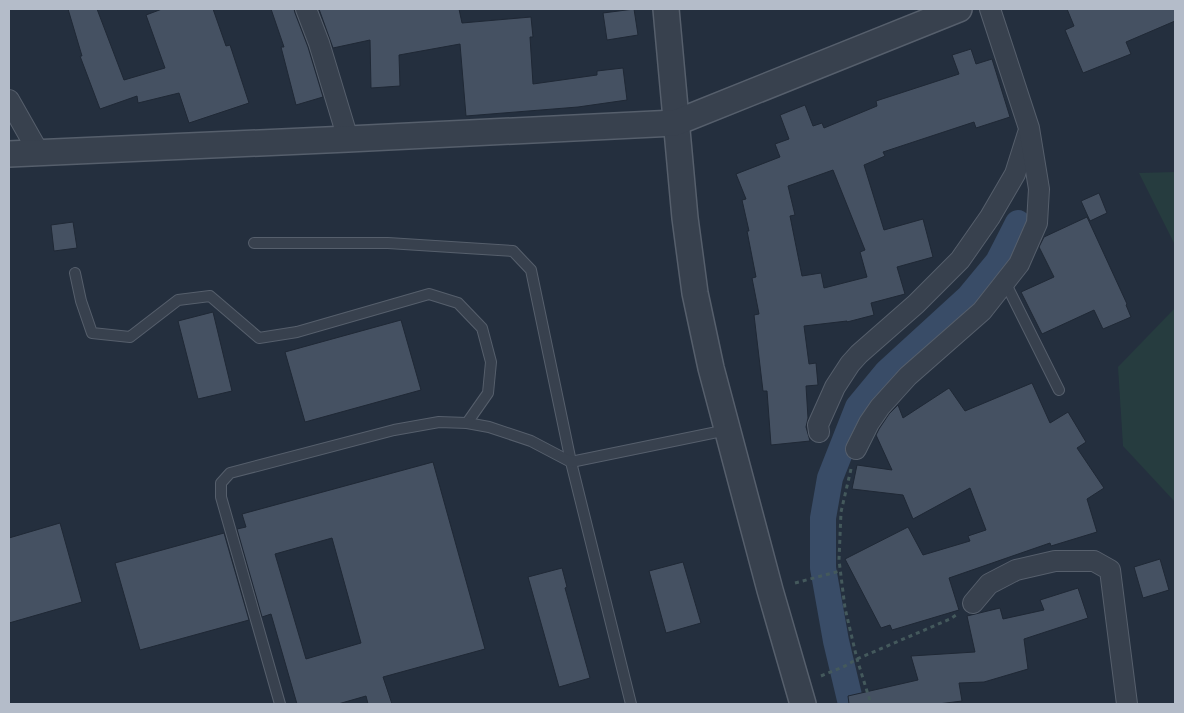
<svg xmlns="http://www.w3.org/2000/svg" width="1184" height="713" viewBox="0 0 1184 713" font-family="'IBM Plex Sans',sans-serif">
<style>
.green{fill:#263c3f}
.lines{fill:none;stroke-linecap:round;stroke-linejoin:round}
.canal{stroke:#394c67;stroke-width:26}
.building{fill:#455162;stroke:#1f2835;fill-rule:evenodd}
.service-casing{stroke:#565f6c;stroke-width:12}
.minor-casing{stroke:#565f6c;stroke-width:22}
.tertiary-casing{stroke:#565f6c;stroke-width:28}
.path{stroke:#44595c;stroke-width:3;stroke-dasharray:4 4;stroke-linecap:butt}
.service{stroke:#38414e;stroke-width:10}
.minor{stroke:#38414e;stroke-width:20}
.tertiary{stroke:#38414e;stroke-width:25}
</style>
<rect width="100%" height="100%" fill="#242f3e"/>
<!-- green -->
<g class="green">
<path d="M1175 172V245L1139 173Z"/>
<path d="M1175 308V502L1123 446 1118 367Z"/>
</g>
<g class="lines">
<!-- canal -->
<path class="canal" d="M851 704 836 641 823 568V518L830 478 858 407 887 372 969 297 998 262 1018 223"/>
</g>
<!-- building -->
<g class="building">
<path d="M68 9H97L124 80 165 68 146 15 162 9H213L226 46 230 45 249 103 189 123 179 93 138 103 137 96 100 109 80 56H82Z"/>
<path d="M271 9H294L295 13 308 47 323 97 296 105 281 47H284Z"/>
<path d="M319 9H459L462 23 531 17 533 37H530L533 84 597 75V71L623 68 627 100 578 107 466 116 460 44 399 55 400 86 371 88 370 40 333 48Z"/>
<path d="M634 9 638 35 607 40 603 13Z"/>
<path d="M1067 9H1175V21L1126 42 1131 54 1083 73 1065 30 1074 26Z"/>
<path d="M971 49 976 64 992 59 1010 117 976 128 974 122 883 152 885 156 864 165 884 230 923 219 933 257 897 267 905 294 871 303 874 315 847 322V321L804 326 809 364 816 363 818 385 806 386 808 418 806 427 810 441 771 445 767 391H763L754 315 759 314 752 278 756 277 747 231H749L742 200 746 199 736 174 780 157 775 144 789 139 780 115 805 105 813 126 822 123 824 128 877 106 876 101 959 74 952 55ZM833 170 865 250 860 252 867 277 824 288 821 273 802 276 790 216 795 215 788 186Z"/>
<path d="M1099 193 1107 213 1090 221 1081 201Z"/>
<path d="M1087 217 1127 304 1126 305 1131 317 1103 329 1094 310 1042 334 1021 292 1054 277 1039 247 1044 237Z"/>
<path d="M73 222 77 248 54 251 51 225Z"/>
<path d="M213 312 232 391 198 399 178 321Z"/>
<path d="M401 320 421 390 305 422 285 352Z"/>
<path d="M1032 383 1050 423 1068 412 1086 442 1077 448 1104 488 1087 499 1097 532 1051 546 1050 543 949 578 959 610 892 630 890 625 881 628 845 559 908 527 923 555 970 541 968 536 986 530 970 488 913 519 903 495 852 489 857 465 892 470 876 435 879 429 889 414 898 405 903 418 949 388 965 411Z"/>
<path d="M433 462 485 649 383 677 392 704H368L366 696 338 704H297L271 614 262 617 237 529 246 527 242 514ZM332 538 361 643 306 659 275 554Z"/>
<path d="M60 523 82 602 9 623V538Z"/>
<path d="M224 533 249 620 140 650 115 563Z"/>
<path d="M1160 559 1169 590 1143 598 1134 567Z"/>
<path d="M683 562 701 623 666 633 649 571Z"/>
<path d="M562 568 567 587 565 588 590 678 559 687 528 577Z"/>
<path d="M1078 588 1088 618 1024 639 1028 669 984 682 959 683 962 701 938 704H849L848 696 918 680 911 656 975 652 967 616 1000 608 1003 619 1044 610 1040 600Z"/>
</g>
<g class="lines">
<!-- service casing -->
<g class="service-casing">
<g id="service">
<path d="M254 243H388L513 251 531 270 571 462 631 704"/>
<path d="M75 273 81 301 92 333 130 337 178 300 210 296 259 338 297 332 429 294 458 303 482 328 491 362 488 393 467 423"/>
<path d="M1005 282 1059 390"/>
<path d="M280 704 221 497V483L230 473 394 430 439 422 467 423 489 427 531 441 571 462 727 430"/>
</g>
</g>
<!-- minor casing -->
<g class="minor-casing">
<g id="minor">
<path d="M306 9 319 43 348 139"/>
<path d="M9 100 39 153"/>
<path d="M819 432 818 425 835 387 850 364 859 354 916 304 960 260 990 217 1015 174 1028 133"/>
<path d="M856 449 869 423 880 407 908 376 982 311 1019 264 1037 223 1039 189 1029 128 990 9"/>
<path d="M973 603 989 584 1016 570 1055 561H1094L1110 570 1127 704"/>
</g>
</g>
<!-- tertiary casing -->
<g class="tertiary-casing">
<g id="tertiary">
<path d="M666 9 685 218 695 293 711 368 770 590 803 704"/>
<path d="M9 154 348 139 675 123 959 9"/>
</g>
</g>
<!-- path -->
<g class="path">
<path d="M851 469 841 512 839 560 845 608 857 659 871 704"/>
<path d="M795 583 840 571"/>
<path d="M821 676 845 666 857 659 950 619 956 615"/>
</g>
<!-- service -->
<use href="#service" class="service"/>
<!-- minor -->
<use href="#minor" class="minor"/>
<!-- tertiary -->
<use href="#tertiary" class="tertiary"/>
</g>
<!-- border -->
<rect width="1184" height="713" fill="none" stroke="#b4bcc9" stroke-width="20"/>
</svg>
